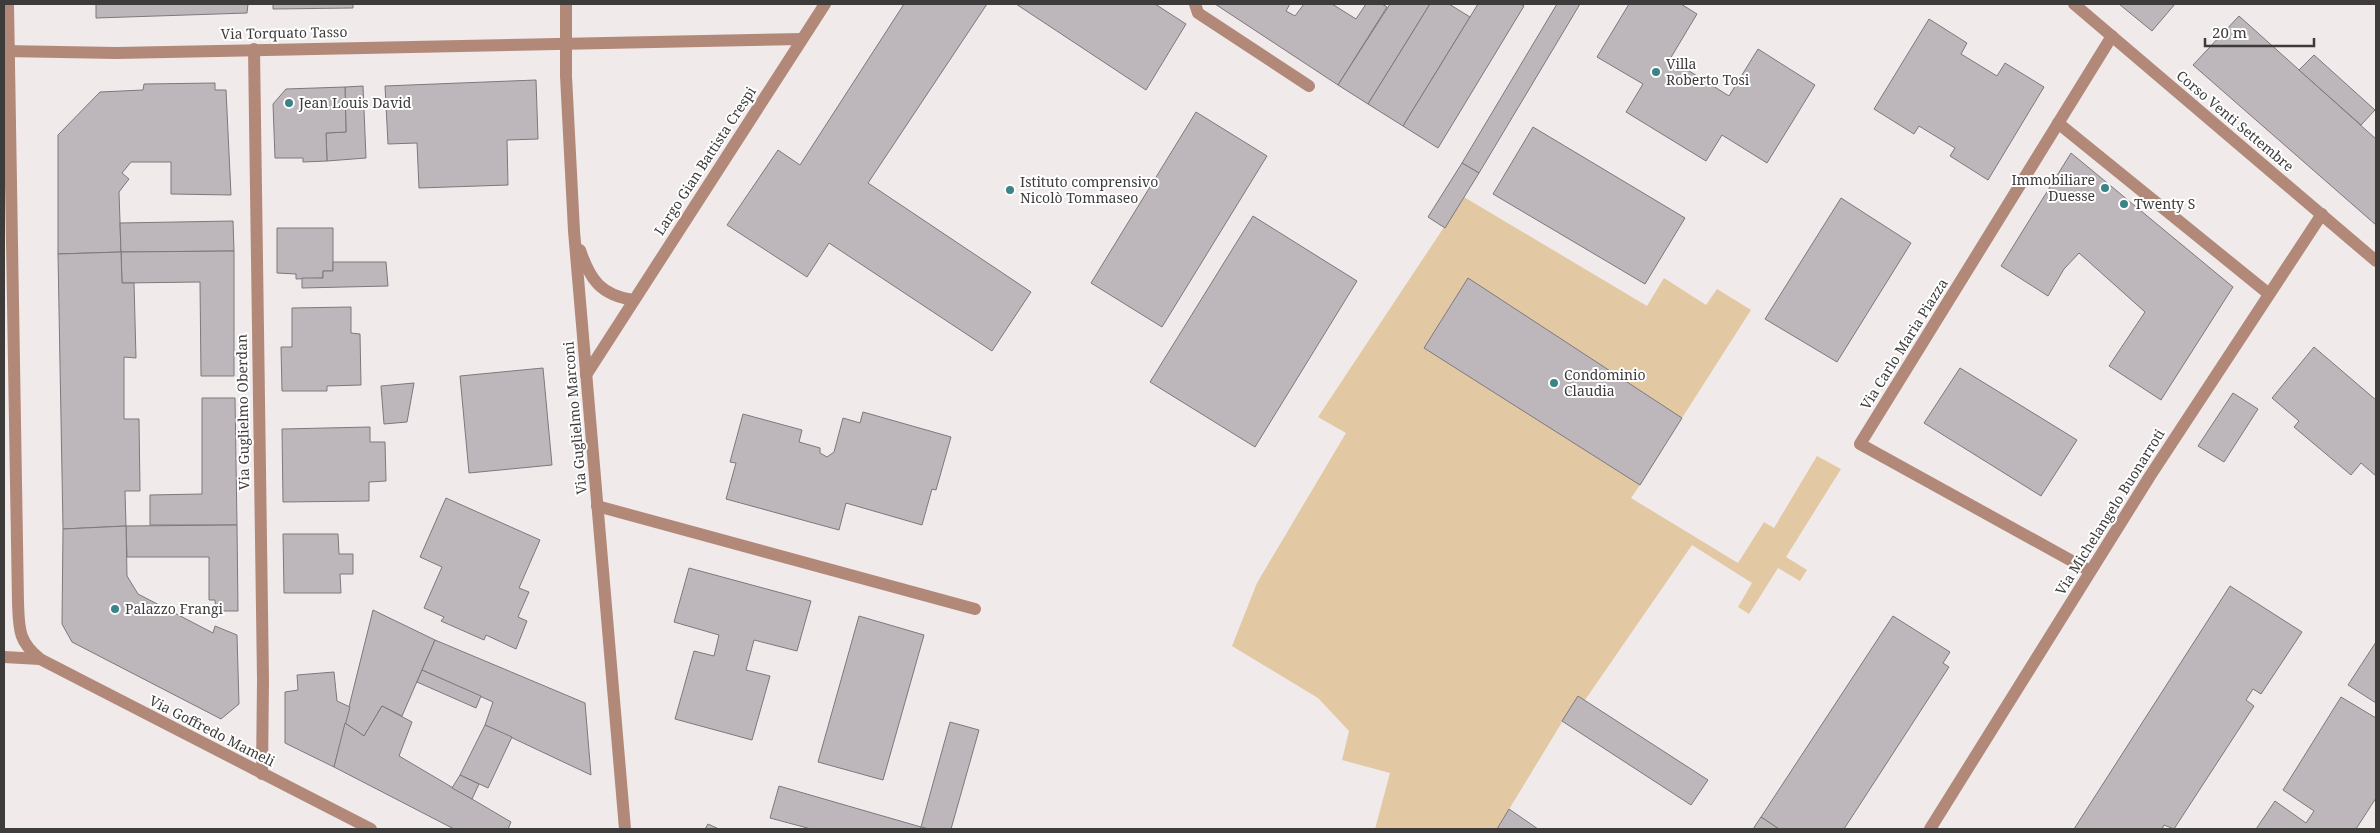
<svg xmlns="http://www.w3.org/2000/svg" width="2380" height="833" viewBox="0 0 2380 833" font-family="'Noto Serif',serif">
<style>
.green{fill:#e2c8a3}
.building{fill:#bdb7bc;stroke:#7d787c}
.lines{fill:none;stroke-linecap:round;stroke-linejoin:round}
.minor{stroke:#b28979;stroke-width:12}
.poi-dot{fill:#3a8386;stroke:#fff;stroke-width:2}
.labels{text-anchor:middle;stroke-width:4;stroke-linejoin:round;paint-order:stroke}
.street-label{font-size:14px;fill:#3e3b3b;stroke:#fff}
.poi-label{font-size:14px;fill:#3e3b3b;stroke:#fff;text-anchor:start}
</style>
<rect width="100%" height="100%" fill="#f1eaeb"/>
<!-- green -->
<path class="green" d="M1464 197 1647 306 1664 278 1706 305 1717 289 1751 310 1682 418 1468 278 1424 348 1640 485 1631 498 1738 563 1764 522 1774 528 1817 456 1841 469 1786 557 1807 570 1800 581 1778 568 1749 614 1738 607 1752 583 1692 545 1585 700 1578 696 1497 829H1375L1390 773 1342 760 1349 731 1318 698 1232 646 1257 583 1346 433 1318 417Z"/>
<!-- building -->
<g class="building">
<path d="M96 4H248L247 13 96 18Z"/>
<path d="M273 4H353V8L273 9Z"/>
<path d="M904 4H987L868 183 1031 292 992 351 829 243 807 277 727 225 778 150 800 165Z"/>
<path d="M1016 4H1155L1186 24 1146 90Z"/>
<path d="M1215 4H1290L1286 11 1295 16 1304 4H1332L1356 19 1366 4H1382L1387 7 1338 85Z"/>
<path d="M1390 4H1430L1368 104 1338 85Z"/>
<path d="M1430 4H1449L1470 17 1403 126 1368 104Z"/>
<path d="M1478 4H1520L1524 6 1438 148 1403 126Z"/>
<path d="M1557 4H1580L1479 173 1462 163Z"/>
<path d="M1629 4H1681L1697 14 1670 59 1729 96 1758 49 1815 85 1767 163 1722 135 1706 161 1626 112 1643 84 1597 57Z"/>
<path d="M2119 4H2175L2152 31Z"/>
<path d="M2239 16 2376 139V225L2193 65Z"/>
<path d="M1929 19 1967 43 1961 54 1997 76 2005 63 2044 87 1988 180 1950 156 1955 148 1919 126 1914 134 1874 109Z"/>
<path d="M2314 55 2375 110 2361 125 2299 70Z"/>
<path d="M536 80 538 139 507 140 508 185 419 188 417 143 388 144 385 86Z"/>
<path d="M215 83V90H226L231 195 171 194V162H131L122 173 129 179 119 192 121 252 58 254V135L100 92 143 90 144 84Z"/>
<path d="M363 86 366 158 327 161 326 133 346 132 345 87Z"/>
<path d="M345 87 346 132 326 133 327 161 303 162V158H275L273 104 286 89Z"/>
<path d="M1196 112 1267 156 1162 327 1091 283Z"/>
<path d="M1533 127 1685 218 1645 284 1493 194Z"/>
<path d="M2071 153 2233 287 2161 400 2109 366 2145 312 2079 253 2064 269 2048 296 2001 266Z"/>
<path d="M1462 163 1479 173 1445 228 1428 217Z"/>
<path d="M1841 198 1911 243 1837 362 1765 319Z"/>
<path d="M1253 216 1357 281 1255 447 1150 382Z"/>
<path d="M233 221 234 251 121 252 120 223Z"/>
<path d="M277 228H333V271H323V278L296 279V274L277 273Z"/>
<path d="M234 251V376H201L200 282 122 283 121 252Z"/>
<path d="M121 252 122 283H134L136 358 124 357V419H139L140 491H125L126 526 63 529 58 254Z"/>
<path d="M333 262H386L388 286 302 288V278H323V271H333Z"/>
<path d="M1468 278 1682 418 1640 485 1424 348Z"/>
<path d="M351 307V333L360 334 361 385 327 386V391H282L281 347H292V308Z"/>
<path d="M2314 347 2376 400V476L2361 463 2351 475 2294 427 2299 421 2272 398Z"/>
<path d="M543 368 552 465 469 473 460 376Z"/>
<path d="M1960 368 2077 440 2041 496 1924 423Z"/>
<path d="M414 383 407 422 384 424 381 386Z"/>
<path d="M2233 393 2258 409 2224 462 2198 446Z"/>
<path d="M202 398H235L237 525H150V495L202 494Z"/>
<path d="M863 412 951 437 936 490 932 489 922 525 846 503 839 530 726 499 736 463 730 462 743 414 802 430 799 442 820 448V453L827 457 834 452 843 418 860 423Z"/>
<path d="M370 427V442H385L386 481 369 482V501L283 502 282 429Z"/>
<path d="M446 498 540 540 519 588 529 592 518 617 527 621 516 649 486 635 484 640 441 621 444 617 424 608 442 567 420 557Z"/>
<path d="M237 525 238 611H216L215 600H209V557H127L126 526Z"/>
<path d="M126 526 127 576 138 594 213 633 215 626 237 635 239 704 221 719 72 642 62 624 63 529Z"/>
<path d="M283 534H338L339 554H353V574H340L341 593H284Z"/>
<path d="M689 568 811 601 797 651 754 640 746 670 770 676 752 740 675 719 694 651 714 656 719 635 674 622Z"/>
<path d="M2230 586 2302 632 2261 694 2253 689 2246 700 2254 706 2174 829 2164 825 2162 829H2074Z"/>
<path d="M373 610 435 640 402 716 382 706 364 736 345 723Z"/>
<path d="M859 616 924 635 883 780 818 762Z"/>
<path d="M1893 616 1950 652 1943 663 1949 667 1844 829H1779L1761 817Z"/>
<path d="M435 640 585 703 591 775 485 725 493 702 422 670Z"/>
<path d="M2376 642V703L2348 685Z"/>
<path d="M422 670 481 696 476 708 417 682Z"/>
<path d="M334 672 337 701 350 707 334 767 285 743V692L298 690 297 675Z"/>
<path d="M1578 696 1708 780 1691 805 1562 721Z"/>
<path d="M2341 697 2376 718V798L2356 829H2256L2275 801 2306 823 2314 811 2283 790Z"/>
<path d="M382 706 412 722 399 756 511 822 508 829H454L334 767 345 723 364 736Z"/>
<path d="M950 722 979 730 951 829H929L921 827Z"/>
<path d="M485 725 512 737 488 788 460 775Z"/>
<path d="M460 775 479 784 472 799 452 788Z"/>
<path d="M779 786 921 827 920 829H811L770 818Z"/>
<path d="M1509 809 1538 829H1497Z"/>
<path d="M1761 817 1779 829H1753Z"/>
<path d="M708 824 719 829H705Z"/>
</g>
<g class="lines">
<!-- minor -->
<g class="minor">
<path d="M8 4 18 602C19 629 18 641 40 659L371 829"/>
<path d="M566 4V76L574 231 625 829"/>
<path d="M1195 4 1198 13 1309 86"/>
<path d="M2074 4 2376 261"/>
<path d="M254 49 263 680 262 774"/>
<path d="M4 51 116 53 802 39"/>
<path d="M2058 123 2269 294"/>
<path d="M580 250C590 280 601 295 633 300"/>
<path d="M586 375 825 4"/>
<path d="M597 506 975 609"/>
<path d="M2090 571 1860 444 2112 36"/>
<path d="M4 657 40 659"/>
<path d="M1930 829 2150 476 2322 214"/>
</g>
</g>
<!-- markers -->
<g class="poi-dot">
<circle cx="1656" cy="72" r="5"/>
<circle cx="289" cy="103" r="5"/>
<circle cx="2105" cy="188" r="5"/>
<circle cx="1010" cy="190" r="5"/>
<circle cx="2124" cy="204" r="5"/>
<circle cx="1554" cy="383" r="5"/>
<circle cx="115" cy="609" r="5"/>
</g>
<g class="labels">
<!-- street labels -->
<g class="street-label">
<text transform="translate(284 33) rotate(-1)" y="5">Via Torquato Tasso</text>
<text transform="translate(2235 121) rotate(40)" y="5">Corso Venti Settembre</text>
<text transform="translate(705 161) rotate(-57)" y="5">Largo Gian Battista Crespi</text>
<text transform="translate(1904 344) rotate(-58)" y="5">Via Carlo Maria Piazza</text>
<text transform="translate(243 412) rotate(-91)" y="5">Via Guglielmo Oberdan</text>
<text transform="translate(575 418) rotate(-95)" y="5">Via Guglielmo Marconi</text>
<text transform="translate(2110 512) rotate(-58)" y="5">Via Michelangelo Buonarroti</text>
<text transform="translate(212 731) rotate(27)" y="5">Via Goffredo Mameli</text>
</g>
<!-- poi labels -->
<g class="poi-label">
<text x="1666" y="69">Villa<tspan x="1666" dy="16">Roberto Tosi</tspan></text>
<text x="299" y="108">Jean Louis David</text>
<text x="2095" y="185" text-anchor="end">Immobiliare<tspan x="2095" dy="16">Duesse</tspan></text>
<text x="1020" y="187">Istituto comprensivo<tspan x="1020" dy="16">Nicolò Tommaseo</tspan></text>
<text x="2134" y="209">Twenty S</text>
<text x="1564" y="380">Condominio<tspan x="1564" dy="16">Claudia</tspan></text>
<text x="125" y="614">Palazzo Frangi</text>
</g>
</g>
<!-- border -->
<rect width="2380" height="833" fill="none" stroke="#3e3b3b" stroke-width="10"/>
<!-- scale -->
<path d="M2205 38v8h109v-8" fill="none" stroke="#3e3b3b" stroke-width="2.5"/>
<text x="2212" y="38" font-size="15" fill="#3e3b3b" stroke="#ffffff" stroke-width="4" paint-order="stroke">20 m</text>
</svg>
